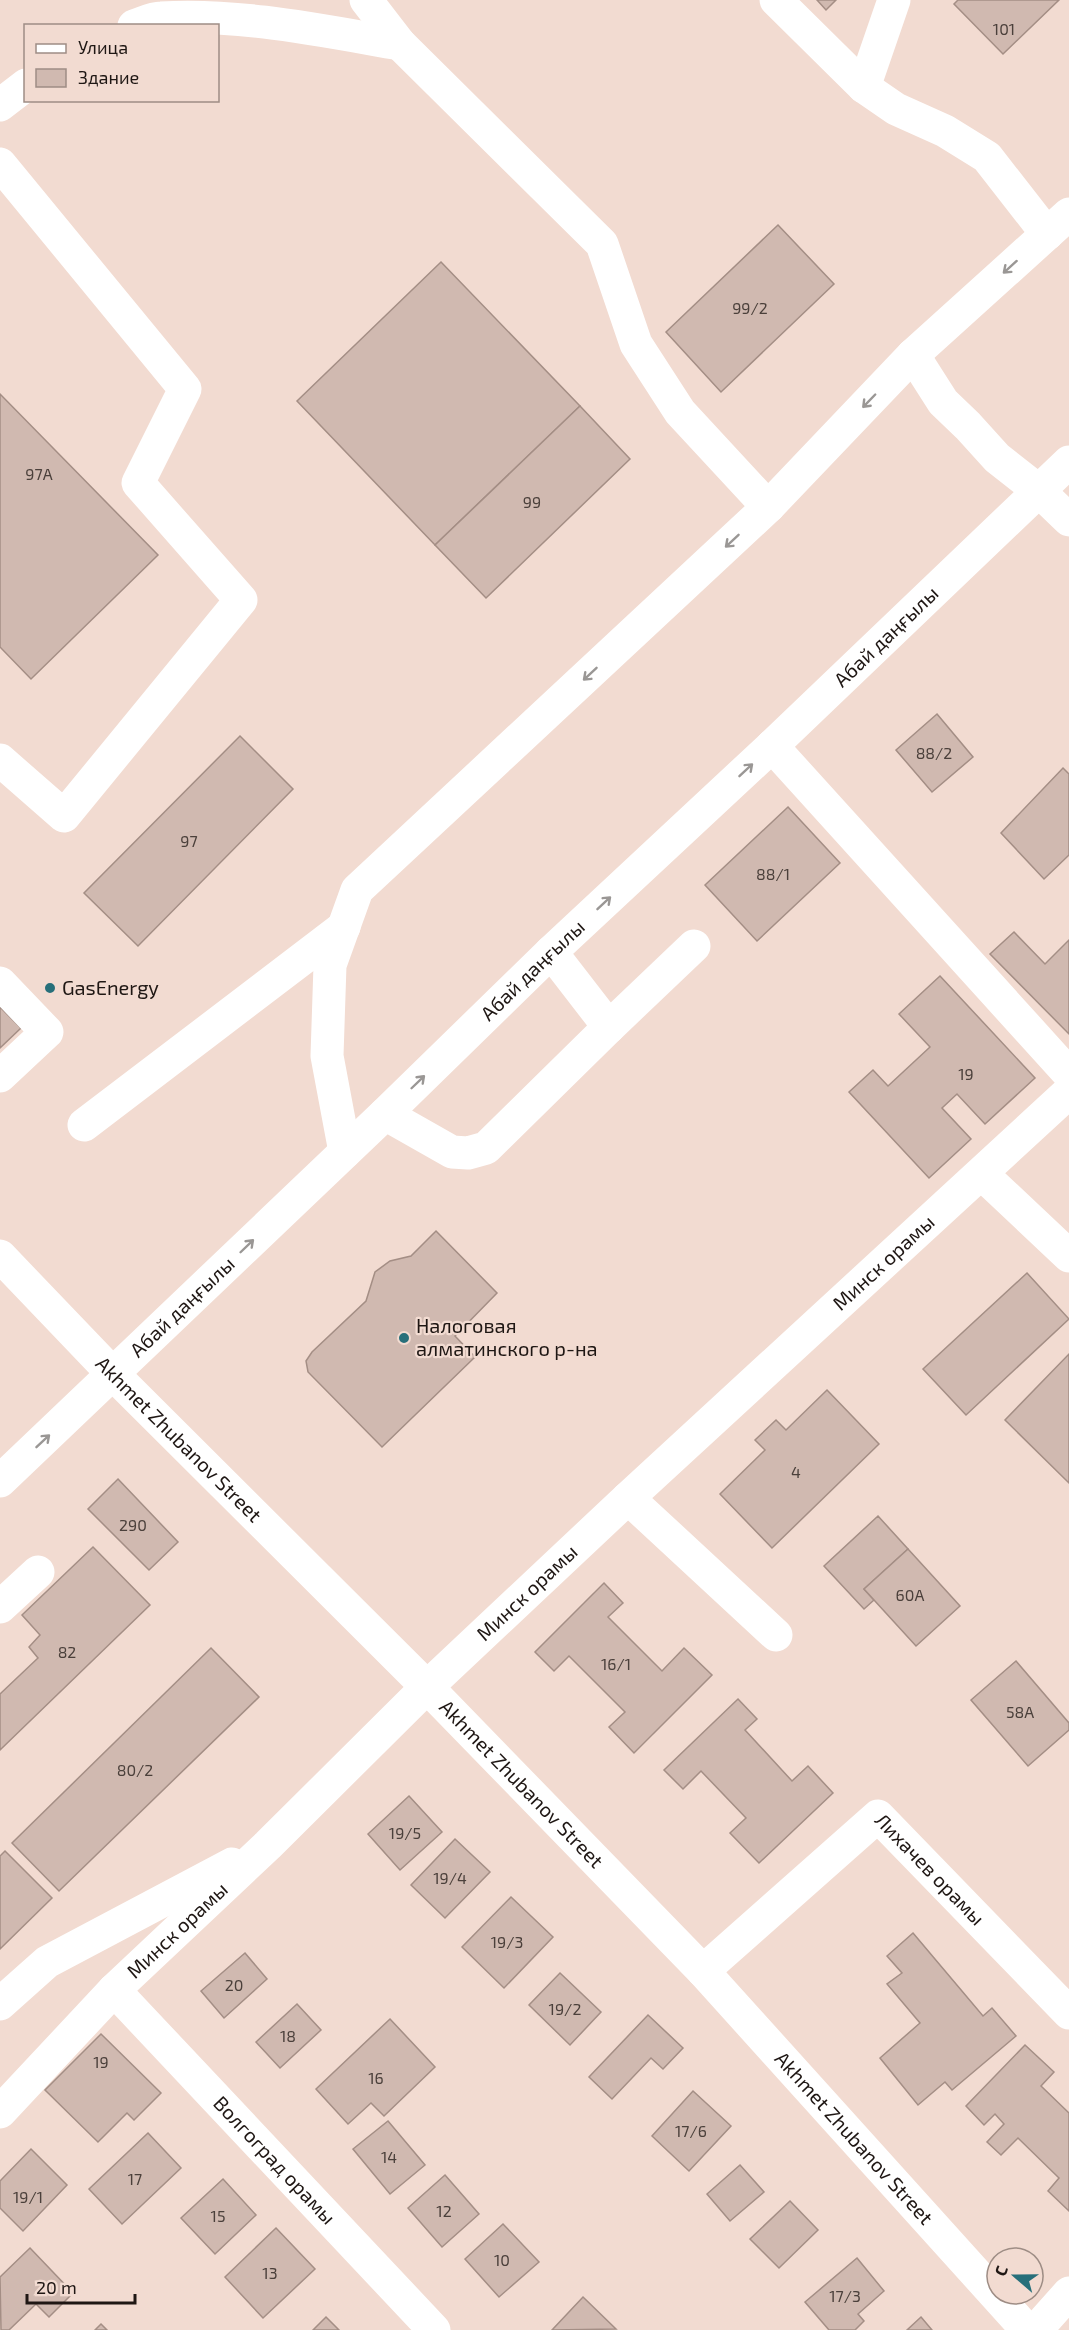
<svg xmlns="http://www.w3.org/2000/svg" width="1069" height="2330" viewBox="0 0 1069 2330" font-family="'Exo 2',sans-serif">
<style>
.building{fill:#d0b9b0;stroke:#a48e85;stroke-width:1.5}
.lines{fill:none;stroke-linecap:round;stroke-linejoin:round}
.minor{stroke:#fff;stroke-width:33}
.oneway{stroke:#9a9795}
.poi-dot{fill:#276f7a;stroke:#f2dbd1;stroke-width:2}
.labels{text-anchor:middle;stroke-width:4.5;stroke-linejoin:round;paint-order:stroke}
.number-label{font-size:16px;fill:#4b403b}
.street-label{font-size:20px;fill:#1f1714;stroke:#f2dbd1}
.poi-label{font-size:20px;fill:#1f1714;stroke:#f2dbd1;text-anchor:start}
</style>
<rect width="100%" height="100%" fill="#f2dbd1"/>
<!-- building -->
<g class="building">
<path d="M817 0H836L826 10Z"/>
<path d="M958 0H1059L1003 54 954 4Z"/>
<path d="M778 225 834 284 721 392 666 332Z"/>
<path d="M441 262 580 406 435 545 297 401Z"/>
<path d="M0 394 158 555 31 679 0 647Z"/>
<path d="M580 406 630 459 486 598 435 545Z"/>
<path d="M937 714 973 757 932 792 896 750Z"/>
<path d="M240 736 293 789 138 946 84 893Z"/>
<path d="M1063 768 1069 774V855L1044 879 1001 833Z"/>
<path d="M788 807 840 863 757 941 705 885Z"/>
<path d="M1014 932 1045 964 1069 940V1034L990 954Z"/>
<path d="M940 976 1035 1078 985 1124 957 1094 942 1108 971 1139 929 1178 849 1092 873 1070 888 1086 930 1047 899 1014Z"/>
<path d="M0 1007 21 1028 0 1048Z"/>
<path d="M436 1231 497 1293 455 1336 475 1357 382 1447 308 1372 306 1361 312 1352 366 1301 375 1272 390 1261 411 1256Z"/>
<path d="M1027 1273 1069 1319 966 1415 923 1369Z"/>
<path d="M1069 1354V1483L1005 1420Z"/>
<path d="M827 1390 879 1444 772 1548 720 1494 765 1450 755 1440 776 1420 786 1430Z"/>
<path d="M118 1479 178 1542 149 1570 88 1509Z"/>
<path d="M878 1516 908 1549 864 1589 874 1600 864 1609 824 1566Z"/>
<path d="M93 1547 150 1605 0 1750V1694L38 1658 29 1647 40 1635 22 1615Z"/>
<path d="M908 1549 960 1606 916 1646 864 1589Z"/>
<path d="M604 1583 623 1603 608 1617 662 1671 684 1648 712 1675 634 1753 609 1727 625 1712 569 1656 554 1671 535 1652Z"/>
<path d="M211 1648 259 1697 59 1891 12 1843Z"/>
<path d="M1016 1661 1069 1723V1730L1028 1766 971 1700Z"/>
<path d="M738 1699 757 1719 745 1730 792 1781 808 1766 833 1793 759 1863 730 1833 746 1818 701 1771 683 1789 664 1770Z"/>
<path d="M409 1796 442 1832 400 1870 368 1834Z"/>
<path d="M455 1839 490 1872 445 1918 411 1885Z"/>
<path d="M5 1851 52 1898 0 1949V1856Z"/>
<path d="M511 1897 553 1937 504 1988 462 1947Z"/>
<path d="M913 1933 983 2016 992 2008 1016 2036 952 2090 945 2082 918 2105 880 2058 920 2023 887 1984 902 1973 887 1956Z"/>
<path d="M245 1953 267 1979 224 2018 201 1991Z"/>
<path d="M560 1973 601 2012 570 2045 529 2005Z"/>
<path d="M297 2004 321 2030 280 2068 256 2042Z"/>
<path d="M648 2015 683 2048 663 2069 651 2058 612 2099 589 2077Z"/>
<path d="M390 2019 435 2067 384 2116 371 2103 348 2124 316 2089Z"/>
<path d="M101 2034 161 2093 134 2120 127 2113 98 2142 45 2090Z"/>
<path d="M1025 2045 1054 2072 1041 2086 1069 2113V2211L1048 2191 1059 2178 1018 2138 1001 2155 987 2142 1004 2124 995 2114 984 2125 966 2106Z"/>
<path d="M693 2091 731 2126 689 2171 652 2136Z"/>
<path d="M388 2121 425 2165 390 2194 353 2149Z"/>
<path d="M148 2133 181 2168 122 2224 89 2189Z"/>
<path d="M31 2149 67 2185 23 2231 0 2208V2181Z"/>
<path d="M740 2165 764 2192 730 2221 707 2194Z"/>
<path d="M445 2175 479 2214 442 2247 408 2208Z"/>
<path d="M223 2179 256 2215 215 2254 181 2218Z"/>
<path d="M790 2201 818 2230 779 2268 750 2239Z"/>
<path d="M503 2224 539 2262 499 2297 465 2259Z"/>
<path d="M276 2228 315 2269 263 2318 225 2277Z"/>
<path d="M30 2248 73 2293 49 2317 36 2304 9 2330H1L0 2277Z"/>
<path d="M857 2258 884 2291 858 2314 864 2321 855 2330H829L805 2302Z"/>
<path d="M583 2297 616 2329 552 2330Z"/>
<path d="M326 2317 339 2330H313Z"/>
<path d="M921 2317 932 2330H907Z"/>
<path d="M101 2324 107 2330H95Z"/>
</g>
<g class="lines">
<!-- minor -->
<g class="minor">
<path d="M366 0 400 44 602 244 636 344 680 412 768 507"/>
<path d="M776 0 864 87 896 109 945 131 987 157 1047 234"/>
<path d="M134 26C143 23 152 18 161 18 238 13 324 31 400 44"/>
<path d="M864 87 894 0"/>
<path d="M0 105 26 85"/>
<path d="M0 164 185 389 138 483 241 600 64 816 0 760"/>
<path d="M913 355 943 402 968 426 997 458 1039 491 1069 520"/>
<path d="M772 746 1069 1074"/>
<path d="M0 983 47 1032 0 1076"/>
<path d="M609 1027 694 946"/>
<path d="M385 1114 452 1152 468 1153 486 1148 609 1027 551 952"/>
<path d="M84 1125 344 927"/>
<path d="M345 1152 327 1056 330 965 357 890 768 507 913 355 1069 214"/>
<path d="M982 1174 1069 1256"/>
<path id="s1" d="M0 1256 113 1374 427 1687 703 1971 1027 2330"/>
<path id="s2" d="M0 1481 385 1114 551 952 772 746 1069 462"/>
<path d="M628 1498 776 1635"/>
<path d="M0 1607 38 1572"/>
<path id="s3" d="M703 1971 878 1816 1069 2013"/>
<path id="s4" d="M114 1990 434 2330"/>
<path d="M0 2004 47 1962 232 1864"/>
<path id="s5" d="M0 2112 114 1990 268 1845 427 1687 628 1498 1069 1092"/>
<path d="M1036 2330 1069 2293"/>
</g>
</g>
<!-- one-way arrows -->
<defs><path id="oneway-shaft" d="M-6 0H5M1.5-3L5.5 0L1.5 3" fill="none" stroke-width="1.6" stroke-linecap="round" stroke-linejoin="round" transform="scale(1.5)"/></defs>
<g class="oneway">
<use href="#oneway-shaft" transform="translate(1010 267) rotate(138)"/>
<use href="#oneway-shaft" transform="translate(869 401) rotate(134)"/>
<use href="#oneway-shaft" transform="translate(732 541) rotate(137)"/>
<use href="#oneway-shaft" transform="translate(590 674) rotate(137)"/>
<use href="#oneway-shaft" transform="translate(746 770) rotate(-43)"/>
<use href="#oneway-shaft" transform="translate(604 903) rotate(-43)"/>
<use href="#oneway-shaft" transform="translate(418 1082) rotate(-44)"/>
<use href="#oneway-shaft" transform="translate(247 1246) rotate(-44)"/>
<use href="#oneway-shaft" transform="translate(43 1441) rotate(-43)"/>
</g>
<!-- markers -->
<g class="poi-dot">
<circle cx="50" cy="988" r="6"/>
<circle cx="404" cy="1338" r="6"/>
</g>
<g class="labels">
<!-- number labels -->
<g class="number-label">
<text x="1004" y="35">101</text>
<text x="750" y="314">99/2</text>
<text x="39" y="480">97А</text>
<text x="532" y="508">99</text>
<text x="934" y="759">88/2</text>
<text x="189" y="847">97</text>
<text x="773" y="880">88/1</text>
<text x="966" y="1080">19</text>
<text x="796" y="1478">4</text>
<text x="133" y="1531">290</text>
<text x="910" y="1601">60А</text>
<text x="67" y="1658">82</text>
<text x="616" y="1670">16/1</text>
<text x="1020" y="1718">58А</text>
<text x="135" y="1776">80/2</text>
<text x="405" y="1839">19/5</text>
<text x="450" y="1884">19/4</text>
<text x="507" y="1948">19/3</text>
<text x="234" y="1991">20</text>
<text x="565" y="2015">19/2</text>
<text x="288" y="2042">18</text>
<text x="101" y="2068">19</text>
<text x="376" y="2084">16</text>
<text x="691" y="2137">17/6</text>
<text x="389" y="2163">14</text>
<text x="135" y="2185">17</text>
<text x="28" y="2203">19/1</text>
<text x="444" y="2217">12</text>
<text x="218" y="2222">15</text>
<text x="502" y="2266">10</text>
<text x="270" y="2279">13</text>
<text x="845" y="2302">17/3</text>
</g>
<!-- street labels -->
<g class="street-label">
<text dy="7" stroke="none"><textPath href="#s2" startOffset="1224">Абай даңғылы</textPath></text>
<text dy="7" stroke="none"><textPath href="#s2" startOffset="738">Абай даңғылы</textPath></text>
<text dy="7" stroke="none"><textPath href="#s5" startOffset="1226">Минск орамы</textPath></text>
<text dy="7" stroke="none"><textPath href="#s2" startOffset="252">Абай даңғылы</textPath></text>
<text dy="7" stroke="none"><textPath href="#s1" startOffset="256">Akhmet Zhubanov Street</textPath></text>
<text dy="7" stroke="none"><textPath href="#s5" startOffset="740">Минск орамы</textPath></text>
<text dy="7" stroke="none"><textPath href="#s1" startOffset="742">Akhmet Zhubanov Street</textPath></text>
<text dy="7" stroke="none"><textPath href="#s3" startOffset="308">Лихачев орамы</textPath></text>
<text dy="7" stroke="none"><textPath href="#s5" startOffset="254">Минск орамы</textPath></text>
<text dy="7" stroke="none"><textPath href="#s1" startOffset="1228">Akhmet Zhubanov Street</textPath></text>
<text dy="7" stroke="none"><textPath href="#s4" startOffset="234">Волгоград орамы</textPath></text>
</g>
<!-- poi labels -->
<g class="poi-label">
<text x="62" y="995">GasEnergy</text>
<text x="416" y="1333">Налоговая<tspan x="416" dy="23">алматинского р-на</tspan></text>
</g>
</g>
<!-- legend -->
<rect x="24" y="24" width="195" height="78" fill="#f2dbd1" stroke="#9e8d85" stroke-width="1.5"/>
<rect x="36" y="44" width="30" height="9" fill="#ffffff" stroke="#9e8d85" stroke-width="1.5"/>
<text x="78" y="54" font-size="18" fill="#1f1714">Улица</text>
<rect x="36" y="69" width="30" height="18" fill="#d0b9b0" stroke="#9e8d85" stroke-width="1.5"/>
<text x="78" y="84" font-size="18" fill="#1f1714">Здание</text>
<!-- north arrow -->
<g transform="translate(1015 2276) rotate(290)"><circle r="28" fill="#f2dbd1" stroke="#9e8d85" stroke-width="1.5"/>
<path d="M0-4.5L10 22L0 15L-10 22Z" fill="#276f7a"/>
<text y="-9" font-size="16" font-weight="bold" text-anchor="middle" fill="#1f1714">С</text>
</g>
<!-- scale -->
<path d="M27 2294v9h108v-9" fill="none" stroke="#1f1714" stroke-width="3"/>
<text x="36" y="2294" font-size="18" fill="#1f1714" stroke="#f2dbd1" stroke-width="4.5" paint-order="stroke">20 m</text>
</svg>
